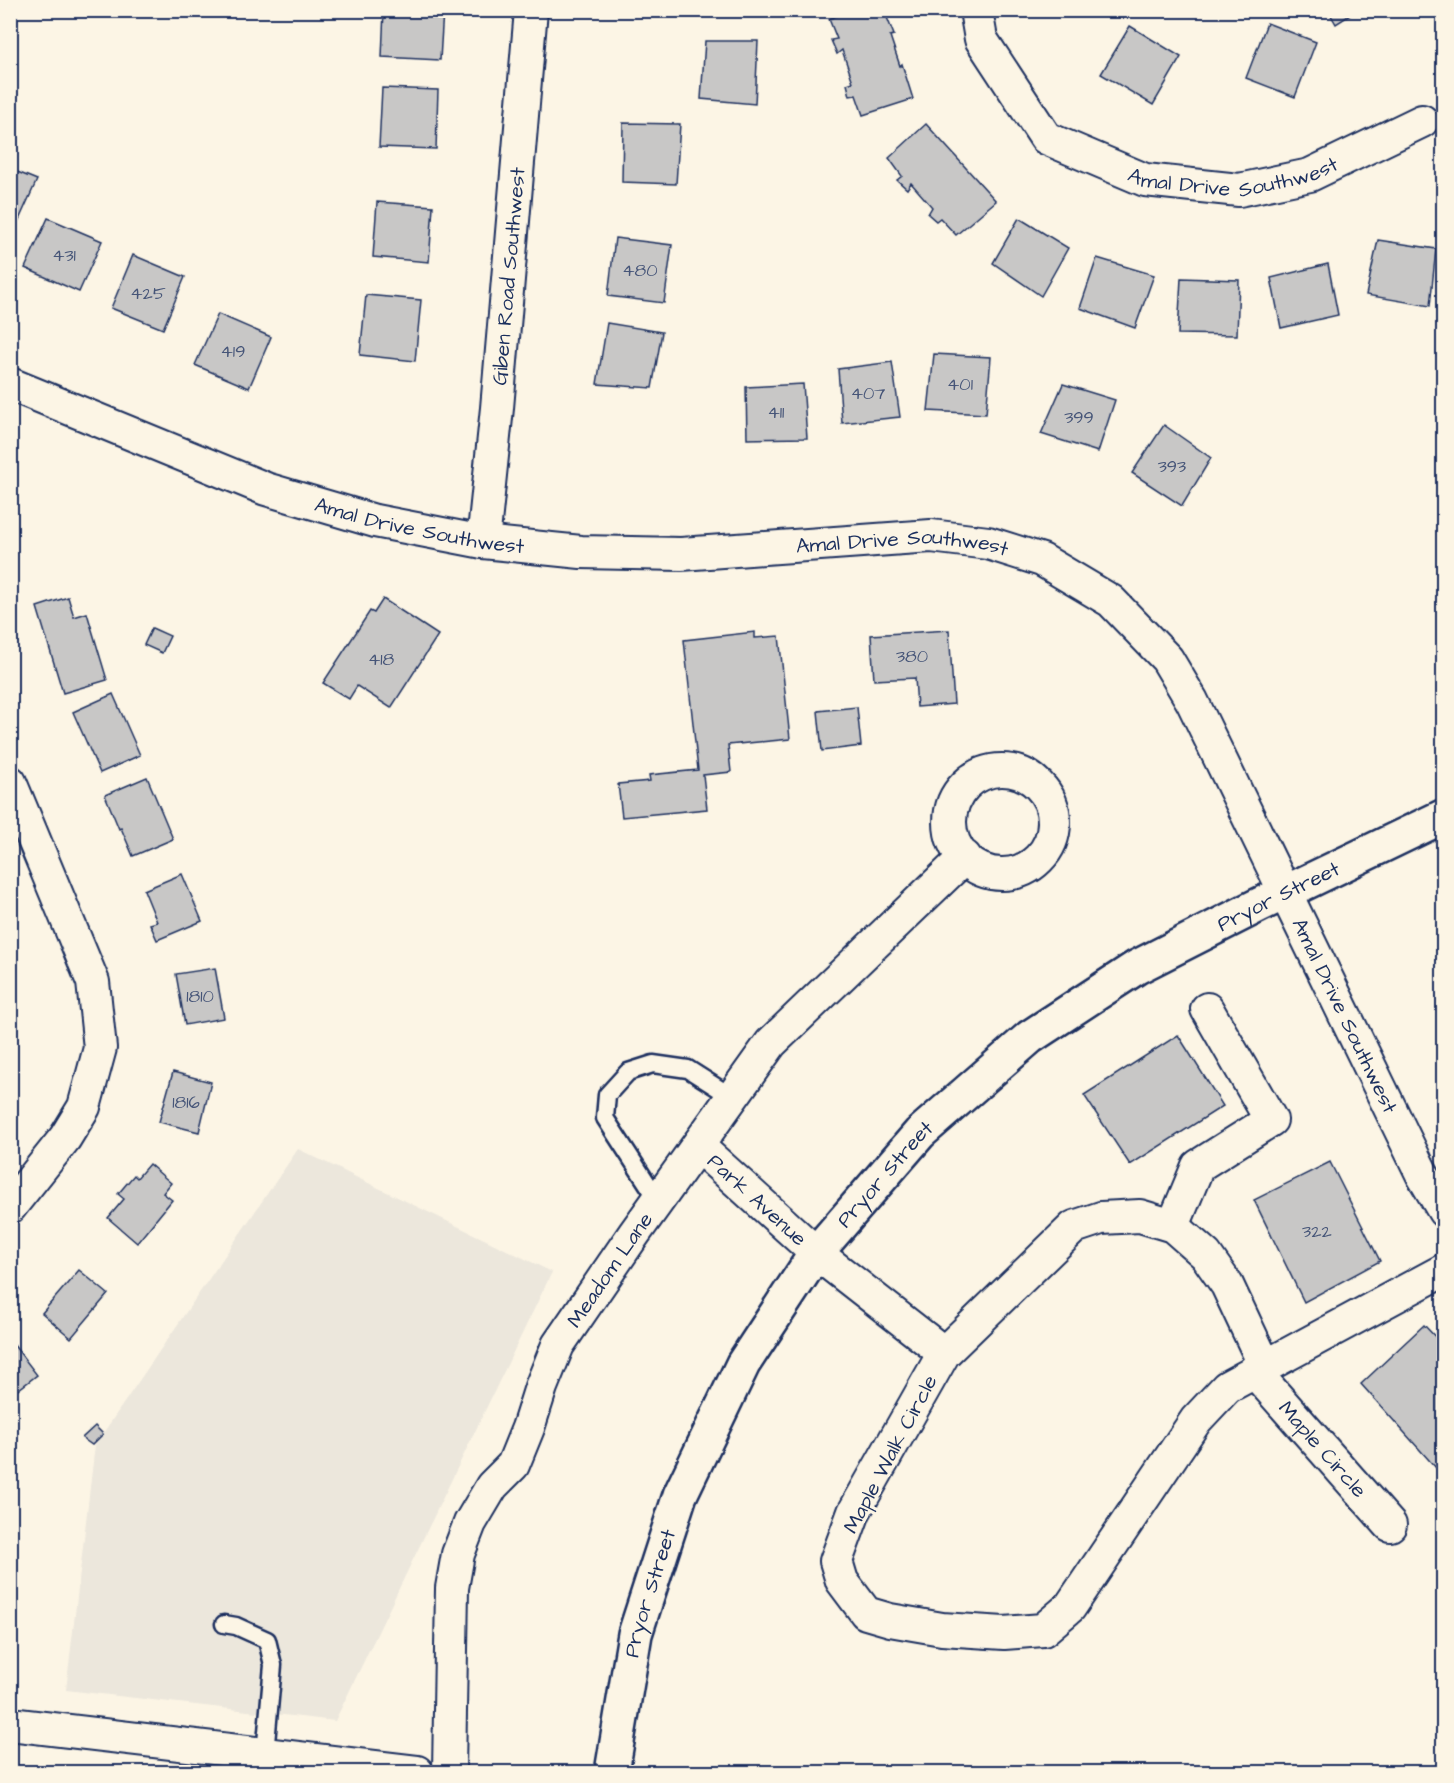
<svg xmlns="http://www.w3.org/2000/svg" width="1454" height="1783" viewBox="0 0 1454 1783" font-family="'Architects Daughter',sans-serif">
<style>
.built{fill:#ece7dc}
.building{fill:#c8c7c6;stroke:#1b2f5e;stroke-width:1.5}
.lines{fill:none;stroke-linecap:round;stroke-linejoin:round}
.service-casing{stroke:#1b2f5e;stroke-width:21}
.minor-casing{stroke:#1b2f5e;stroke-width:36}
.secondary-casing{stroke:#1b2f5e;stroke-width:38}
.service{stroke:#fcf5e5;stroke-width:16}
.minor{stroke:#fcf5e5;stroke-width:32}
.secondary{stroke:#fcf5e5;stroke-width:33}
.labels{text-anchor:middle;stroke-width:6;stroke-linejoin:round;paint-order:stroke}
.number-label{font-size:18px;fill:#465578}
.street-label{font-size:21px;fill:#1b2f5e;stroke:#fcf5e5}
</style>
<rect width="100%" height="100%" fill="#fcf5e5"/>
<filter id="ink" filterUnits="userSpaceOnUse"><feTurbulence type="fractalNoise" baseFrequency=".0167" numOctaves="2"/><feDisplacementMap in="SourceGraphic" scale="12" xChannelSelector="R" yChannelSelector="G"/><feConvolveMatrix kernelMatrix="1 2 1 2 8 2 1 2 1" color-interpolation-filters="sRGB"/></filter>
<g filter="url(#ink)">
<!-- built -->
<path class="built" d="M298 1149 552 1272 335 1721 66 1690 95 1445Z"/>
<!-- building -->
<g class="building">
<path d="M384 10H443L440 60 382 57Z"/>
<path d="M715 10H759V13Z"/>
<path d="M852 10H884L894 35 890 36 900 66 902 64 913 99 863 115 856 95 850 96 847 84 853 82 842 50 837 54 831 40 837 39 829 19Z"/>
<path d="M1328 10H1358L1336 24Z"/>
<path d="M1267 23 1316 42 1295 97 1246 78Z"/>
<path d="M1130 26 1181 57 1153 105 1101 74Z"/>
<path d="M705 41H758L755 104 701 99Z"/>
<path d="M382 88 438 90 436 149 379 147Z"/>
<path d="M623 123 680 124 676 184 622 182Z"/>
<path d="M926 124 996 201 956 235 940 218 936 221 928 214 932 207 911 183 907 189 897 180 902 176 889 158Z"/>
<path d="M10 169 37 180 13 233 10 232Z"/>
<path d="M377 202 433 206 429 262 373 257Z"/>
<path d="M48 218 102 241 79 292 25 268Z"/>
<path d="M1019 218 1068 248 1041 296 993 263Z"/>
<path d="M615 238 672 245 664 303 608 296Z"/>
<path d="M1378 240 1436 249 1430 306 1366 295Z"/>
<path d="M133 255 185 277 163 329 111 308Z"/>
<path d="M1097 258 1154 275 1135 328 1080 308Z"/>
<path d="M1328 264 1338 315 1281 328 1271 278Z"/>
<path d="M1181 278 1239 280 1237 335 1178 334Z"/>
<path d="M366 295 421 300 415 361 360 355Z"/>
<path d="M218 314 271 337 249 388 195 365Z"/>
<path d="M607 323 662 332 652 388 597 384Z"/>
<path d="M934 354 991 357 986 414 928 411Z"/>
<path d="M892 362 900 417 842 423 838 369Z"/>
<path d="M803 384 807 438 747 439 746 387Z"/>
<path d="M1063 384 1115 400 1098 452 1041 434Z"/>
<path d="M1164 425 1211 458 1182 506 1132 473Z"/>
<path d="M68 597 74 617 87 613 107 680 63 693 37 607Z"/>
<path d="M383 599 438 635 391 708 357 686 349 699 323 683 370 611 374 613Z"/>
<path d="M152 628 170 636 162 653 144 645Z"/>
<path d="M949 630 954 704 917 707 915 678 874 680 871 635Z"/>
<path d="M755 632V638L779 636 790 739 728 745 731 772 703 775 707 809 622 817 618 784 650 781 649 775 698 770 684 640Z"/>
<path d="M113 694 140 755 100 773 73 712Z"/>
<path d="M857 707 861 746 822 751 818 711Z"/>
<path d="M147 777 173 839 133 856 121 828 119 829 105 795Z"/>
<path d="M182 874 202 921 157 940 150 924 157 922 144 890Z"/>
<path d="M215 968 224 1018 185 1025 176 974Z"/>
<path d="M10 1030 16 1033 10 1044Z"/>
<path d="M1178 1035 1223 1106 1130 1165 1084 1095Z"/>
<path d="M173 1072 211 1082 199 1132 159 1122Z"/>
<path d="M1330 1162 1380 1261 1304 1302 1254 1200Z"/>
<path d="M149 1164 171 1183 163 1193 172 1200 137 1243 108 1218 124 1199 118 1194 134 1175 137 1178Z"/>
<path d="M79 1270 108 1294 71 1338 42 1313Z"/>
<path d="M1424 1325 1444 1346V1463L1437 1469 1361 1384Z"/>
<path d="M13 1344 37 1375 10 1396V1346Z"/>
<path d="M95 1426 103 1434 92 1445 82 1438Z"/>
</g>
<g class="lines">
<!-- service casing -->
<g class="service-casing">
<g id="service">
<path d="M658 1200 605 1118 607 1095 628 1072 653 1064 688 1069 732 1097"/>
<path d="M224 1624 236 1626 267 1640 273 1665 265 1754"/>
</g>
</g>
<!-- minor casing -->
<g class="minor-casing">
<g id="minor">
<path id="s1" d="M976 10 981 39 1046 138 1145 180 1239 190 1310 175 1422 121"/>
<path id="s2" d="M10 384 266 489 375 521 483 542 581 552 681 554 931 536 988 543 1042 560 1111 601 1167 659 1192 701 1422 1174 1444 1211"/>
<path id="s3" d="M483 542 497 408 531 10"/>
<circle cx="1002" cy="822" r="52"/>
<path d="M10 782 93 982 100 1048 84 1107 65 1138 10 1207"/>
<path id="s4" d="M698 1146 816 1253 944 1353"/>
<path d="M1173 1226 1198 1166 1271 1120 1207 1009"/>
<path d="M1265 1366 1227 1285 1206 1255 1173 1226 1140 1216 1101 1218 1074 1227 944 1353 854 1512 836 1561 842 1581 866 1613 890 1620 942 1629 1004 1633 1043 1630 1070 1607 1196 1420 1227 1387 1444 1270"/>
<path id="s5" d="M1254 1371 1390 1525"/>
<path d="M10 1724 417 1772"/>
<path id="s6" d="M449 1772 452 1588 458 1554 470 1523 492 1486 513 1465 528 1428 541 1387 558 1345 634 1234 771 1043 965 857"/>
</g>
</g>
<!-- secondary casing -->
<g class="secondary-casing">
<g id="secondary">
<path id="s7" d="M612 1772 635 1634 680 1495 743 1364 816 1253 920 1133 1030 1037 1137 967 1259 905 1444 816"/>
</g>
</g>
<!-- service -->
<use href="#service" class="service"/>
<!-- minor -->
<use href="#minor" class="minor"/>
<!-- secondary -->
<use href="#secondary" class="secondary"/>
</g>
</g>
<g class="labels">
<!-- number labels -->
<g class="number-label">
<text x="64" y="261">431</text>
<text x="640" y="276">480</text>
<text x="148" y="299">425</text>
<text x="233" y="357">419</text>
<text x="960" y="390">401</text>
<text x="868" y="399">407</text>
<text x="776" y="418">411</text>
<text x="1079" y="423">399</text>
<text x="1172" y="472">393</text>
<text x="912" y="662">380</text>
<text x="381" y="665">418</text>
<text x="200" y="1002">1810</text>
<text x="186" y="1108">1816</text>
<text x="1317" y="1237">322</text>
</g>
<!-- street labels -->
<g class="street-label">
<text dy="7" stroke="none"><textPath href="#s1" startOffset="345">Amal Drive Southwest</textPath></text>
<text dy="7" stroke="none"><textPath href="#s3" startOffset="267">Giben Road Southwest</textPath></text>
<text dy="7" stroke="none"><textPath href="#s2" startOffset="435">Amal Drive Southwest</textPath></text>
<text dy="7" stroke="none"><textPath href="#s2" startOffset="921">Amal Drive Southwest</textPath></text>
<text dy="7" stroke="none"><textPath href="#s7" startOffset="1155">Pryor Street</textPath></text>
<text dy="7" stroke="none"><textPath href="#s2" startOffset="1623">Amal Drive Southwest</textPath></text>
<text dy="7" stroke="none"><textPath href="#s7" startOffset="669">Pryor Street</textPath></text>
<text dy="7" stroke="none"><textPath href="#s4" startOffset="80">Park Avenue</textPath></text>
<text dy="7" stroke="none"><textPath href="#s6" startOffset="544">Meadom Lane</textPath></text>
<text dy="7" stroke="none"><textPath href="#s5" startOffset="104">Maple Circle</textPath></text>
<text transform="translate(890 1454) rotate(-62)" y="7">Maple Walk Circle</text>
<text dy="7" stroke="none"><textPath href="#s7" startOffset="183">Pryor Street</textPath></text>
</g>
</g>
<!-- margin -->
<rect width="1454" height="1783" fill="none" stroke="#fcf5e5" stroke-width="36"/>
<rect x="18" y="18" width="1418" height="1747" fill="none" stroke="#1b2f5e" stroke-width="2" filter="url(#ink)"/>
</svg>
